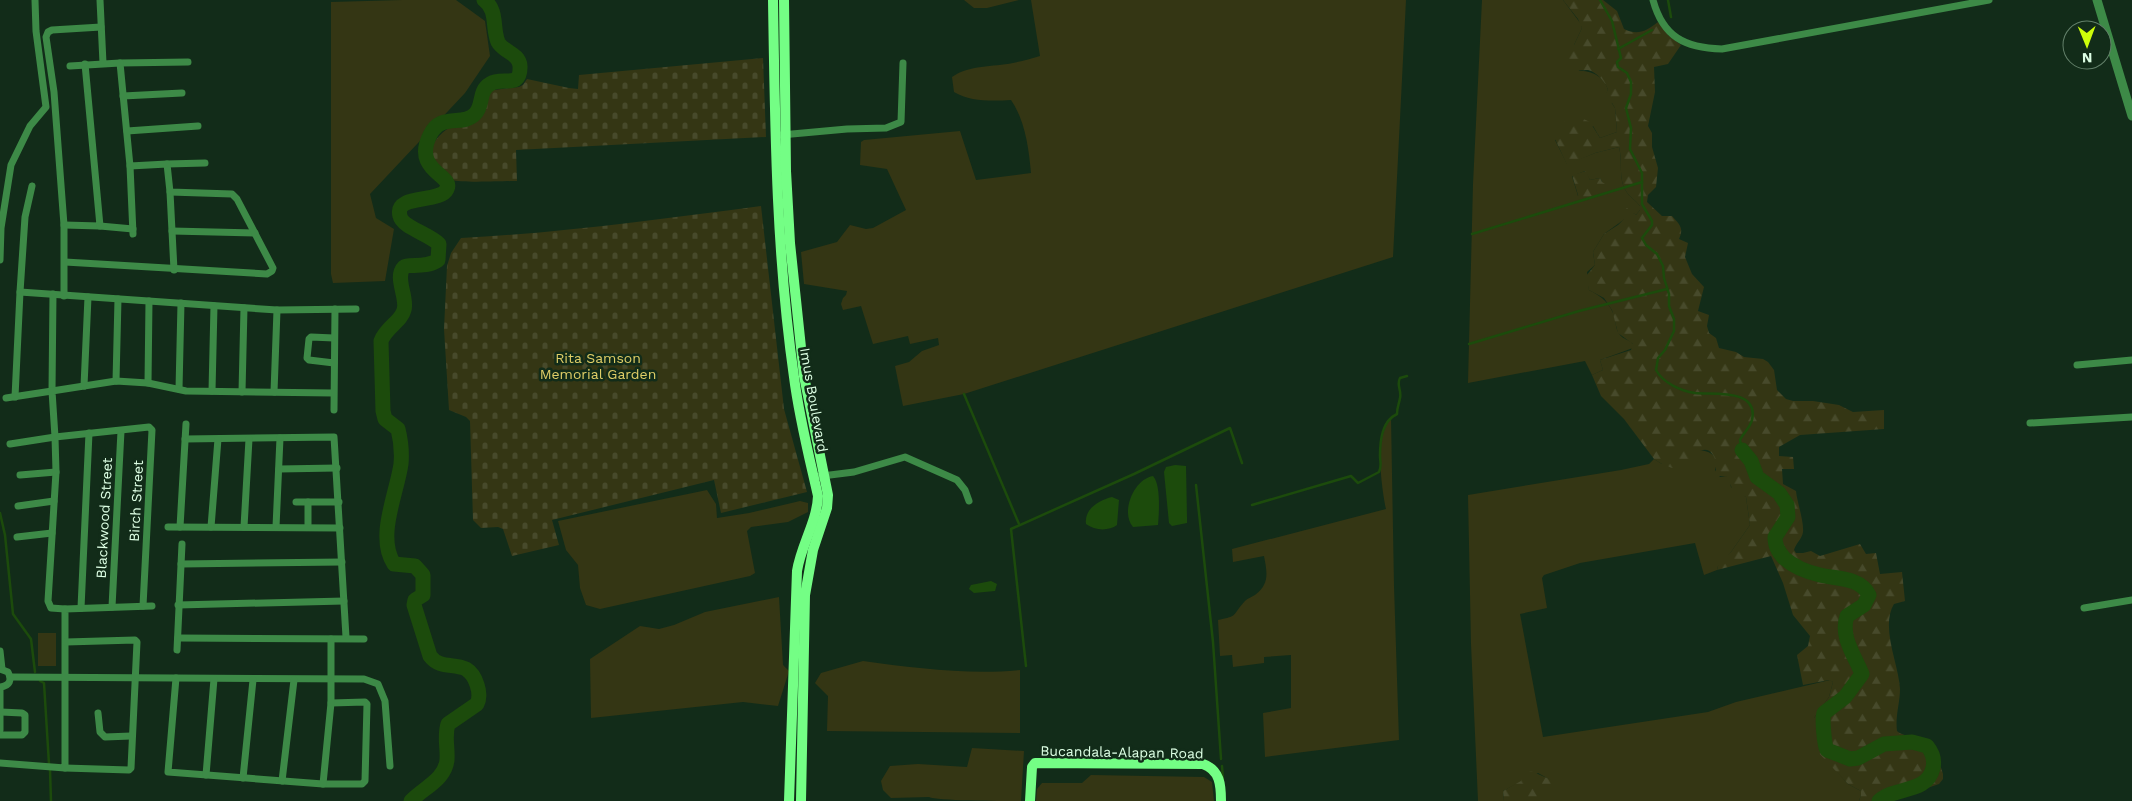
<svg xmlns="http://www.w3.org/2000/svg" width="2132" height="801" viewBox="0 0 2132 801" font-family="'Work Sans',sans-serif">
<style>
.green{fill:#343614;fill-rule:evenodd}
.forest{fill:url(#forest-firs)}
.cemetery{fill:url(#cemetery-stones)}
.water{fill:#1c4b0c}
.lines{fill:none;stroke-linecap:round;stroke-linejoin:round}
.stream{stroke:#1c4b0c;stroke-width:2.5}
.river{stroke:#1c4b0c;stroke-width:15}
.minor{stroke:#3d8a47;stroke-width:7}
.tertiary{stroke:#3d8a47;stroke-width:9}
.secondary{stroke:#74fe85;stroke-width:10}
.labels{text-anchor:middle;stroke-width:5;stroke-linejoin:round;paint-order:stroke}
.park-label{font-size:14px;fill:#e0ce67;stroke:#122c19}
.street-label{font-size:14px;fill:#ddffe4;stroke:#122c19}
</style>
<defs>
<pattern id="forest-firs" width="22" height="20" patternUnits="userSpaceOnUse" patternTransform="scale(1.25)"><rect width="22" height="20" fill="#343614"/><path d="M5 1l3.5 6h-7zM16 11l3.5 6h-7z" fill="#474a2b"/></pattern>
<pattern id="cemetery-stones" width="16" height="16" patternUnits="userSpaceOnUse" patternTransform="scale(1.25)"><rect width="16" height="16" fill="#343614"/><path d="M2 7V4a2 2 0 0 1 4 0v3zM10 15v-3a2 2 0 0 1 4 0v3z" fill="#474a2b"/></pattern>
</defs>
<rect width="100%" height="100%" fill="#122c19"/>
<!-- green -->
<g class="green">
<path d="M402 0H456L485 21 490 56 465 93 370 194 376 218 394 229 385 281 333 283 331 274V2Z"/>
<path d="M964 0H1019L987 8H974Z"/>
<path d="M1031 0H1406L1393 257 964 394 903 406 895 366 909 362 922 351 939 345 938 338 910 344 908 336 873 344 861 306 843 310 841 304 843 298 846 295 847 291 804 284 801 252 837 242 850 225 866 229 873 228 906 210 887 169 860 165 861 142 864 140 960 131 976 180 1031 173C1029 149 1025 120 1011 100 993 101 970 102 954 92L952 77C969 65 993 67 1013 63 1022 61 1031 59 1040 56Z"/>
<path d="M1482 0H1563L1581 24 1582 28 1574 45 1579 71C1591 70 1605 77 1608 90L1606 94 1615 108 1617 132 1600 138 1593 126 1555 140 1567 164 1595 153 1619 147C1623 162 1618 178 1626 191 1629 197 1636 200 1640 206V210L1636 215 1633 213 1604 234 1593 252 1595 265 1587 272 1589 290C1602 297 1611 303 1615 319 1616 325 1616 330 1620 335 1623 339 1628 339 1633 344V348L1600 360 1603 370 1592 375 1585 361 1468 383 1473 184ZM1585 171 1590 180 1600 178 1602 182 1578 196 1572 176Z"/>
<path d="M1391 417 1394 586 1399 740 1265 757 1263 713 1291 708V655L1264 657V663L1233 667 1232 655 1220 656 1218 620C1239 616 1232 615 1245 601 1248 598 1252 597 1255 595 1270 584 1267 572 1264 556L1233 562 1232 549 1386 509C1382 491 1373 428 1391 417Z"/>
<path d="M1699 450C1711 451 1720 457 1715 470L1720 477 1726 476 1729 479 1731 487 1746 497 1750 525 1731 552 1718 566 1717 570 1704 575 1695 543 1580 563 1544 575 1542 578 1547 608 1520 614 1543 737 1708 712 1736 702 1830 680 1833 682 1829 697 1814 718 1824 757 1848 784 1861 791V795L1859 801H1554V782L1538 773 1503 791 1504 801H1478L1471 644 1468 495 1621 470 1649 464 1654 459 1662 464 1693 455Z"/>
<path d="M707 490 716 504 717 518 749 513 800 501 808 503V512L788 522 751 527 747 531 755 573 750 576 600 609 586 605 580 588 578 565 566 550 558 521Z"/>
<path d="M779 597 783 665 789 671 778 706 743 702 591 718 590 659 640 626 659 629 674 625 705 612Z"/>
<rect x="38" y="633" width="18" height="33"/>
<path d="M863 661C913 668 970 675 1020 670V733L827 731 828 696 815 683 821 673Z"/>
<path d="M972 748 1024 751 1021 801C1006 801 937 801 929 797L891 798 883 790 881 781 890 766 918 764 967 767Z"/>
<path d="M1091 775 1204 777 1212 782 1214 801H1036L1037 789 1042 783H1082Z"/>
</g>
<!-- forest -->
<g class="forest">
<path d="M1563 0H1603L1617 11 1624 29C1638 36 1646 31 1658 22L1668 35 1681 45 1668 64 1654 67 1655 92 1648 126 1652 133V147L1658 168 1656 187 1648 195 1647 202 1662 216H1672C1680 225 1684 228 1679 239L1688 243 1685 257 1692 274 1704 287 1698 311 1709 315 1707 326 1709 333 1716 338 1719 348 1736 352 1744 357 1763 359 1768 362 1774 370 1777 390 1786 399 1793 401H1813L1839 405 1853 412 1884 410V429L1800 435 1779 447V456L1793 457 1794 469H1782L1783 484 1796 491C1797 502 1804 521 1803 532 1802 539 1796 543 1794 550L1796 553H1803L1811 551 1820 556 1860 544 1866 554 1876 553 1880 574 1902 572 1905 601 1894 604C1880 627 1899 665 1900 689 1900 703 1895 716 1897 731 1904 738 1922 736 1933 742L1943 774V779L1939 784 1889 801H1859L1861 795V791L1848 784 1816 750 1810 735 1814 718 1829 697 1833 682 1829 680 1803 685 1797 655 1808 646 1810 636 1793 615 1783 583 1771 556 1717 570 1719 562 1731 552 1750 525 1746 497 1734 492 1726 476H1716C1715 469 1718 462 1713 455 1707 444 1694 452 1690 461L1680 467 1672 468 1662 464 1654 459 1624 419 1601 396 1592 375 1603 370 1600 360 1631 350 1633 344 1618 333 1612 310 1604 298 1589 290 1586 276 1595 265 1593 252 1604 234 1618 225 1624 219 1623 211 1627 208 1636 215 1640 210V206C1636 200 1629 197 1626 191 1618 178 1623 162 1619 147L1595 153 1567 165 1550 128 1577 116 1590 122 1600 138 1617 132 1615 108 1612 103 1606 102 1603 97 1608 90C1606 82 1596 72 1588 70 1584 70 1579 71 1575 70L1567 64 1566 54 1574 45 1582 28 1578 19Z"/>
<path d="M1586 171 1590 180 1600 178 1602 182 1605 184 1609 197 1581 205 1572 175Z"/>
<path d="M1531 771 1554 781V801H1504L1503 791 1521 781 1523 774Z"/>
</g>
<!-- cemetery -->
<g class="cemetery">
<path d="M763 58 766 137 516 150 517 181C505 181 460 183 452 180 420 167 427 140 452 126 459 122 468 122 475 120L483 107V94L485 91 519 87 523 85 527 79 569 88 578 89 579 75Z"/>
<path d="M761 206 784 409 807 492 721 513 714 480 552 520 559 545 512 556 503 529 498 527 481 528 473 520 470 421 466 417 449 410 444 329 447 266 451 253 461 238C561 233 661 219 761 206Z"/>
</g>
<!-- water -->
<g class="water">
<path d="M1175 465 1186 466 1187 518V523L1172 526 1169 523 1164 472 1166 467Z"/>
<path d="M1153 476C1161 484 1159 514 1158 525L1133 527C1120 512 1134 479 1153 476Z"/>
<path d="M1112 497 1119 500 1117 525C1109 531 1095 531 1086 524 1084 509 1099 500 1112 497Z"/>
<path d="M991 581 997 584 995 591 974 593 969 589 971 585Z"/>
</g>
<g class="lines">
<!-- stream -->
<g class="stream">
<path d="M1600 0 1612 21 1621 58 1617 62 1618 67 1627 73 1631 82V94L1626 108 1631 128 1630 149 1642 173V204L1652 221V225L1642 238 1646 245 1657 254 1663 266 1664 278 1669 294V306L1674 319V331L1665 350 1658 358 1656 370C1663 383 1681 391 1695 393 1713 395 1759 388 1752 420 1750 428 1743 433 1740 440L1742 450"/>
<path d="M1668 0 1671 17"/>
<path d="M1618 49 1652 30"/>
<path d="M1472 234 1642 182"/>
<path d="M1469 344 1579 311 1667 289"/>
<path d="M964 394 1019 524"/>
<path d="M1196 485 1213 642 1221 759"/>
<path d="M1252 505 1351 476 1358 483 1379 472C1382 466 1380 462 1380 456 1380 440 1382 421 1397 414 1397 407 1399 404 1400 398 1402 391 1396 385 1400 378L1407 376"/>
<path d="M0 513 5 535 13 614 31 639 35 672"/>
<path d="M1026 666 1011 529 1134 474 1230 428 1242 463"/>
<path d="M40 681 44 683 49 764"/>
<path d="M1222 766 1223 780"/>
<path d="M50 770 51 801"/>
</g>
<!-- river -->
<g class="river">
<path d="M1742 450 1751 461 1757 477 1779 493 1787 505 1788 517 1775 537C1775 546 1778 551 1784 558 1794 567 1807 572 1820 575 1836 579 1860 577 1869 595L1864 605 1847 616C1840 637 1855 656 1862 674L1845 697 1824 713C1822 718 1824 744 1827 750L1850 759 1858 758 1884 744 1912 742 1927 746C1932 752 1935 759 1933 768 1927 794 1895 786 1879 801"/>
<path d="M411 801C423 788 445 780 447 760 448 747 444 737 448 724L477 704C482 694 476 675 466 669 453 663 440 669 430 656L414 605 415 600 423 595V575L415 566 394 564C376 537 397 493 401 464 402 453 401 441 398 429L385 419 383 411 381 341C386 327 401 322 404 310 408 298 394 277 404 267 409 263 425 269 438 260L439 244C429 234 402 227 400 216 394 193 440 204 447 189 454 175 412 171 430 135 441 112 463 127 475 114 484 105 478 91 490 84 502 76 521 90 520 66 519 53 503 52 498 42 492 28 498 10 484 0"/>
</g>
<!-- minor -->
<g class="minor">
<path d="M100 0 103 63"/>
<path d="M1653 0C1663 37 1685 48 1722 49L1989 0"/>
<path d="M120 63 188 62"/>
<path d="M123 96 182 93"/>
<path d="M127 131 198 126"/>
<path d="M781 135 847 129 886 128 901 122 903 63"/>
<path d="M167 164 205 163"/>
<path d="M130 166 133 234"/>
<path d="M170 192 174 270"/>
<path d="M64 225 100 226 85 64"/>
<path d="M100 226 133 229"/>
<path d="M172 231 255 233"/>
<path d="M0 260 1 228 11 165 30 126 46 107 36 31 35 0"/>
<path d="M65 262 267 274 272 271 273 268 237 199 232 194 170 192 167 164 130 166 120 63 70 66"/>
<path d="M20 292 25 217 32 186"/>
<path d="M64 296V225L54 92 46 37 48 32 52 30 101 27"/>
<path d="M334 363 309 360 307 358 309 339 311 337 334 338"/>
<path d="M2077 365 2132 360"/>
<path d="M116 381 118 299"/>
<path d="M148 383 149 301"/>
<path d="M84 386 88 297"/>
<path d="M179 389 181 303"/>
<path d="M212 391 214 306"/>
<path d="M242 392 244 308"/>
<path d="M274 392 277 310"/>
<path d="M15 397 20 292 277 310 356 309"/>
<path d="M6 398 52 391 53 294"/>
<path d="M334 410 335 309"/>
<path d="M2030 423 2132 417"/>
<path d="M185 439 334 437 346 637"/>
<path d="M10 444 55 437 52 391 116 381 148 383 186 391 333 393"/>
<path d="M279 469 337 468"/>
<path d="M20 475 56 472"/>
<path d="M814 477 854 472 905 457 957 480 965 490 969 501"/>
<path d="M296 502H339"/>
<path d="M308 502V527"/>
<path d="M18 506 54 501"/>
<path d="M168 527 340 528"/>
<path d="M180 527 186 424"/>
<path d="M211 527 218 439"/>
<path d="M244 527 249 439"/>
<path d="M276 527 280 438"/>
<path d="M17 537 52 533"/>
<path d="M181 564 342 562"/>
<path d="M178 605 344 601"/>
<path d="M112 607 121 431"/>
<path d="M81 608 89 433"/>
<path d="M2084 608 2132 600"/>
<path d="M65 609 51 608 48 601 56 472 55 437 149 427 152 430 143 606"/>
<path d="M178 638 364 639"/>
<path d="M177 650 182 544"/>
<path d="M0 651 2 669"/>
<path d="M0 669 8 672C12 680 10 686 0 687"/>
<path d="M11 677 364 679 378 684 385 701 390 766"/>
<path d="M176 678 168 772 323 784H362L365 781 367 704 365 702 331 703"/>
<path d="M98 713 100 732 105 737 131 736"/>
<path d="M0 730V688"/>
<path d="M0 735H22L25 732V715L22 713 1 712"/>
<path d="M0 763 65 768V609L152 606"/>
<path d="M65 768 129 770 131 768 137 642 135 640 66 642"/>
<path d="M206 775 214 679"/>
<path d="M243 778 253 680"/>
<path d="M282 781 294 680"/>
<path d="M323 784 331 703V639"/>
</g>
<!-- tertiary -->
<path class="tertiary" d="M2097 0 2132 116"/>
<!-- secondary -->
<g class="secondary">
<path d="M773 0C775 126 776 252 794 377 799 417 809 456 818 496 817 522 801 545 797 571L789 801"/>
<path d="M784 0 786 171 790 243 804 376 828 495 827 508 813 550 805 595 801 801"/>
<path d="M1030 801 1032 767 1035 763 1203 764C1220 770 1221 785 1221 801"/>
</g>
</g>
<g class="labels">
<!-- park labels -->
<g class="park-label">
<text x="598" y="363">Rita Samson<tspan x="598" dy="16">Memorial Garden</tspan></text>
</g>
<!-- street labels -->
<g class="street-label">
<text transform="translate(814 400) rotate(80)" y="5">Imus Boulevard</text>
<text transform="translate(136 501) rotate(-87)" y="5">Birch Street</text>
<text transform="translate(104 518) rotate(-87)" y="5">Blackwood Street</text>
<text transform="translate(1122 752) rotate(1)" y="5">Bucandala-Alapan Road</text>
</g>
</g>
<!-- north arrow -->
<g transform="translate(2087 45) rotate(179)"><circle r="24" fill="#122c19" stroke="#63806a"/>
<path d="M0-4L9 19L0 12L-9 19Z" fill="#cdfd0a"/>
<text y="-8" font-size="14" font-weight="bold" text-anchor="middle" fill="#ddffe4">N</text>
</g>
</svg>
